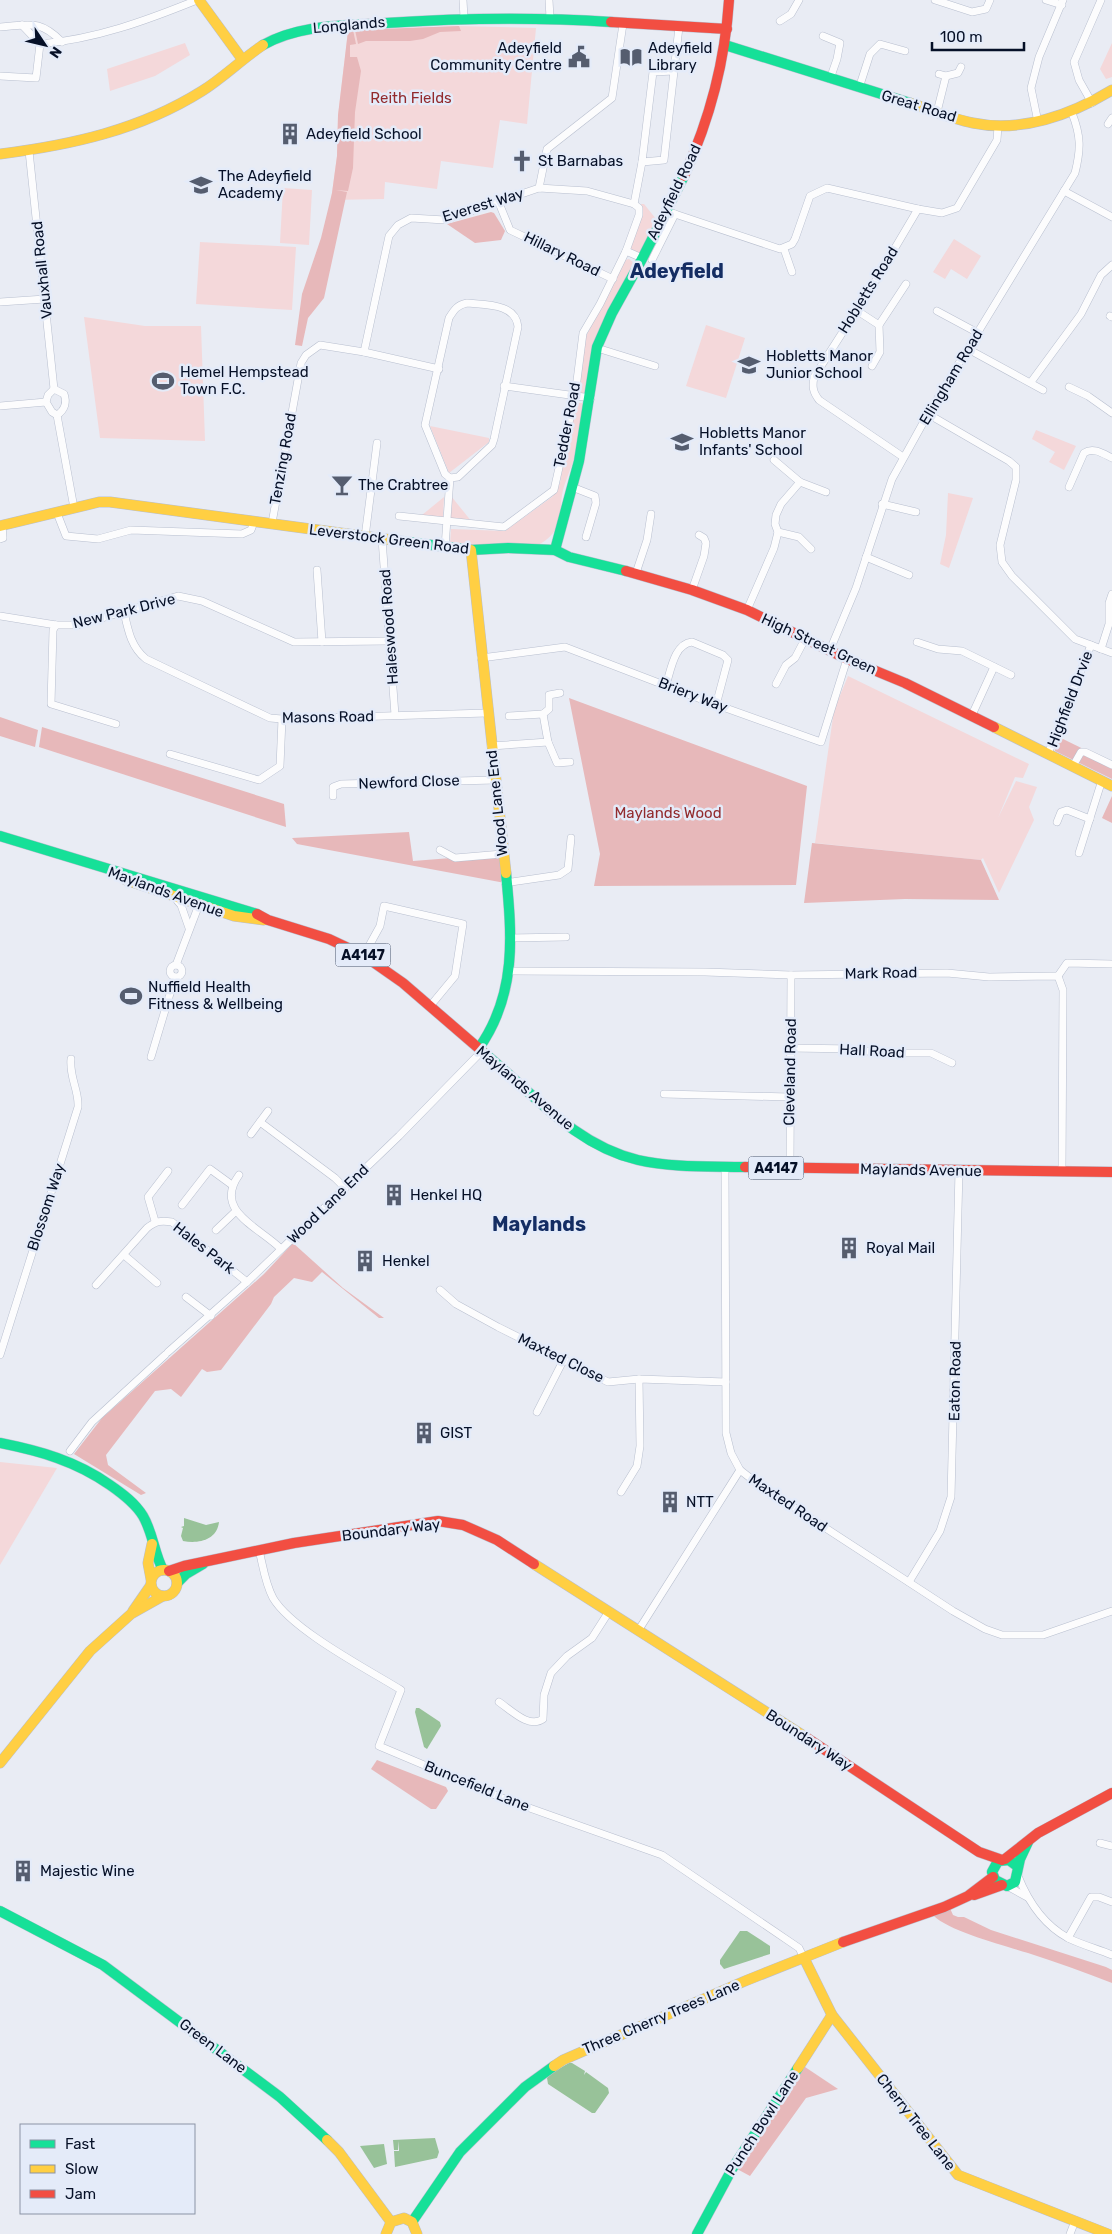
<svg xmlns="http://www.w3.org/2000/svg" width="1112" height="2234" viewBox="0 0 1112 2234" font-family="Rubik,sans-serif">
<style>
.green{fill:#f4d8da}
.forest{fill:#e7b8ba}
.water{fill:#98c299}
.lines{fill:none;stroke-linecap:round;stroke-linejoin:round}
.street-casing{stroke:#b8bfcf;stroke-width:8}
.fast-casing{stroke:#b8bfcf;stroke-width:11}
.slow-casing{stroke:#b8bfcf;stroke-width:11}
.jam-casing{stroke:#b8bfcf;stroke-width:11}
.street{stroke:#fcfcfd;stroke-width:7}
.fast{stroke:#16e098;stroke-width:10}
.slow{stroke:#ffcf43;stroke-width:10}
.jam{stroke:#f24e42;stroke-width:10}
.labels{text-anchor:middle;stroke-width:5;stroke-linejoin:round;paint-order:stroke}
.shield{fill:#e4ebf9;stroke:#495266;stroke-width:1}
.shield-label{font-size:14px;font-weight:bold;fill:#061027}
.street-label{font-size:15px;fill:#061027;stroke:#e4ebf9}
.poi-label{font-size:15px;fill:#061027;stroke:#e4ebf9;text-anchor:start}
.park-label{font-size:15px;fill:#922b2e;stroke:#e4ebf9}
.district-label{font-size:20px;font-weight:bold;fill:#142d63;stroke:#e4ebf9}
</style>
<rect width="100%" height="100%" fill="#e9ecf4"/>
<!-- green -->
<g class="green">
<path d="M459 26 536 28 527 124 500 120 493 168 441 161 437 189 385 182 384 199 331 200 337 156 338 116 348 31Z"/>
<path d="M185 43 190 55 155 76 110 91 107 69Z"/>
<path d="M1112 43V77L1106 79 1100 69Z"/>
<path d="M283 188 312 190 309 245 280 243Z"/>
<path d="M641 204H644L656 219 640 253 636 254 631 249V246L642 216Z"/>
<path d="M954 239 981 256 967 279 951 269 945 279 933 272Z"/>
<path d="M200 242 296 247 292 310 196 304Z"/>
<path d="M629 259 634 263 616 303 587 391 585 395 578 394 582 350 586 336 625 260Z"/>
<path d="M84 317 145 326H201L205 441 100 438Z"/>
<path d="M706 325 745 338 726 398 686 386Z"/>
<path d="M579 403H582C591 421 569 471 563 490 560 502 562 517 556 528 552 536 545 542 535 546L450 545 451 529 505 531 552 497 560 483 563 463 568 447 567 446 576 405Z"/>
<path d="M430 426 489 438V442L449 473Z"/>
<path d="M1036 430 1076 446 1064 470 1049 462 1055 452 1032 439Z"/>
<path d="M948 493 973 498 949 568 940 564 946 535Z"/>
<path d="M451 496 472 522 451 519Z"/>
<path d="M444 497 443 518 422 515Z"/>
<path d="M848 676 1029 764 1023 778 1015 777 998 818 1016 781 1037 787 1029 807 1034 820 999 893 983 858 981 860 815 843 834 710Z"/>
<path d="M0 1462 57 1468 0 1565Z"/>
</g>
<!-- forest -->
<g class="forest">
<path d="M459 26 461 31 440 32 423 39 410 41H366L358 44 355 30Z"/>
<path d="M353 30 356 44 350 45V57H357L361 71 355 112 353 168 348 191 336 190 347 192 324 298 308 318 302 346 295 345 302 294 321 238 332 193 337 156 338 115 348 31Z"/>
<path d="M491 212 494 213 505 231 501 240 475 243 447 224Z"/>
<path d="M569 698 807 786 796 885 594 886 600 854Z"/>
<path d="M0 717 38 730 35 747 0 736Z"/>
<path d="M42 727 284 804 286 827 39 747Z"/>
<path d="M1063 739 1112 763V779L1055 751 1056 743Z"/>
<path d="M1112 796V823L1102 818Z"/>
<path d="M409 832 413 861 502 854 505 883 297 844 292 838Z"/>
<path d="M812 843 981 860 999 900 905 899 804 903Z"/>
<path d="M293 1243 343 1288 384 1318H379L322 1272 312 1282 294 1278 274 1297 271 1304 221 1370 207 1372 202 1369 181 1397 171 1389 155 1391 106 1455 108 1465 146 1493 141 1495 74 1454 102 1418 264 1274Z"/>
<path d="M377 1760 446 1787 448 1791 436 1809H431L371 1769Z"/>
<path d="M949 1906 953 1915 958 1917H964L991 1930 1106 1967 1112 1970V1983C1084 1972 1056 1962 1028 1953 1005 1946 949 1931 934 1916Z"/>
<path d="M802 2065 838 2089 806 2098 750 2176 737 2169Z"/>
</g>
<!-- water -->
<g class="water">
<path d="M184 1518 206 1525 219 1522C217 1540 199 1544 183 1541L181 1536 183 1528 181 1527 184 1526Z"/>
<path d="M416 1708H419L440 1722 441 1726 427 1749 424 1747 415 1712Z"/>
<path d="M740 1931H747L770 1946V1954L724 1969 720 1964V1960Z"/>
<path d="M569 2063H572L585 2071 584 2075 586 2072 608 2088 609 2093 595 2113H592L548 2084 547 2078 550 2074Z"/>
<path d="M435 2138 439 2152 437 2158 395 2167 394 2151H399V2141L398 2150H394L393 2140Z"/>
<path d="M384 2144 387 2164 374 2168 360 2146Z"/>
</g>
<g class="lines">
<!-- street casing -->
<g class="street-casing">
<g id="street">
<path d="M463 0 464 18"/>
<path d="M549 0 550 18"/>
<path d="M935 0 972 12 986 9 990 0"/>
<path d="M1046 0 1062 5"/>
<path d="M780 21 791 14 799 0"/>
<path d="M22 25 40 44C96 39 145 21 197 0"/>
<path d="M0 27C30 25 39 19 62 42"/>
<path d="M823 36 840 43 837 59 830 79"/>
<path d="M674 71 653 72 642 162 664 160 679 27"/>
<path d="M939 74 946 76 958 73 961 67"/>
<path d="M0 76 36 78 40 44"/>
<path d="M859 88 870 54 880 44 905 51"/>
<path d="M1092 103 1079 80 1074 62 1101 0"/>
<path d="M937 112 946 76"/>
<path d="M1038 122 1031 88 1039 57 1063 0"/>
<path d="M1108 124 1112 118"/>
<path d="M29 151 54 389"/>
<path d="M539 188 547 149 612 98 623 24"/>
<path d="M1064 191 1112 217"/>
<path d="M499 203 510 230 613 279"/>
<path d="M634 204 642 162"/>
<path d="M666 211 780 249 792 244 795 239 810 196 827 188 918 209"/>
<path d="M784 249 792 272"/>
<path d="M626 251 642 258"/>
<path d="M652 260 675 214"/>
<path d="M0 302 45 299"/>
<path d="M467 303C485 305 516 303 518 327L494 439 492 445 458 477 450 478 445 474 425 425 449 318C454 310 457 305 467 303Z"/>
<path d="M856 310 879 325"/>
<path d="M937 311 978 333"/>
<path d="M1110 316 1112 317"/>
<path d="M597 348 655 366"/>
<path d="M968 349 1043 390"/>
<path d="M364 352 389 236 398 225 411 218 445 220 539 188 587 191 634 204 639 208V215L626 251 600 304 583 333 575 396 554 490 504 527 399 516"/>
<path d="M872 366 880 352 879 325 906 284"/>
<path d="M1031 382 1081 314 1101 275 1112 265"/>
<path d="M504 386 591 398"/>
<path d="M1069 387 1088 396 1112 413"/>
<path d="M54 389 64 394C67 402 65 410 57 415L52 412 46 402 48 395Z"/>
<path d="M0 406 46 402"/>
<path d="M928 414 1009 461 1016 467V480L1000 545 1002 562 1012 576 1075 639 1112 653"/>
<path d="M57 415 74 508"/>
<path d="M903 457 819 400C813 392 812 387 814 377L876 280 918 209 942 213 957 208 997 140 998 126"/>
<path d="M774 460 800 482 826 492"/>
<path d="M572 487 595 496 596 503 586 537"/>
<path d="M1069 487 1084 453C1093 447 1102 453 1112 458"/>
<path d="M882 504 916 512"/>
<path d="M57 513 66 536 98 539 131 530 242 534 251 530 254 522"/>
<path d="M272 523 301 363 306 355 320 345 364 352 439 369"/>
<path d="M778 532 799 537 811 549"/>
<path d="M365 537 377 443"/>
<path d="M0 539 3 538 2 525"/>
<path d="M382 539 395 715"/>
<path d="M445 547 450 478"/>
<path d="M866 557 909 575"/>
<path d="M317 570 322 642"/>
<path d="M636 573 647 540 651 514"/>
<path d="M692 590 704 556 706 543 704 538 699 535"/>
<path d="M747 610 774 548 778 532 775 524 776 515 781 504 800 482"/>
<path d="M124 612C128 630 131 647 146 659L270 718 282 719 487 713"/>
<path d="M0 616 56 625H78L178 596 202 601 294 642 389 641"/>
<path d="M56 625 53 630 51 704 116 724"/>
<path d="M917 642 938 649 962 651 1011 675"/>
<path d="M1101 649 1109 624V603L1112 594"/>
<path d="M830 650 856 588 892 479 928 414 1075 173C1081 149 1081 136 1072 113"/>
<path d="M481 658 565 647 706 701 821 742 847 659"/>
<path d="M776 684 786 665 795 658 805 639"/>
<path d="M666 685C671 670 674 644 692 642L723 655 728 660 716 705"/>
<path d="M543 714 549 709V695L560 693"/>
<path d="M972 715 994 667"/>
<path d="M548 742 557 763 570 762"/>
<path d="M491 746 548 742 543 714 509 716"/>
<path d="M170 754 259 780 280 766 282 719"/>
<path d="M1048 754 1091 645"/>
<path d="M1073 766 1081 752H1085L1112 765"/>
<path d="M333 796V787L341 784 495 780"/>
<path d="M1057 822 1061 812 1067 810 1090 819"/>
<path d="M440 850 455 858 502 854"/>
<path d="M1079 853 1102 780"/>
<path d="M505 883 559 875 568 869 571 838"/>
<path d="M174 897 181 905 189 928"/>
<path d="M509 938 566 937"/>
<path d="M364 955 380 926 384 906 463 924 455 976 431 1005"/>
<circle cx="176" cy="971" r="6"/>
<path d="M176 965 200 902"/>
<path d="M509 971 705 972 791 975 947 973 989 977 1058 976 1063 990 1062 1171"/>
<path d="M1058 976 1067 963 1112 964"/>
<path d="M790 1048 855 1049 879 1053H931L952 1063"/>
<path d="M151 1057 175 977"/>
<path d="M664 1094 789 1097"/>
<path d="M260 1122 335 1178 345 1188"/>
<path d="M251 1134 268 1111"/>
<path d="M725 1166 726 1433 731 1453 740 1470 758 1484 953 1611 985 1629 1002 1635H1043L1112 1611"/>
<path d="M790 1168 791 975"/>
<path d="M239 1175C213 1211 259 1227 281 1249"/>
<path d="M182 1205 210 1169 232 1185"/>
<path d="M155 1221 148 1197 168 1171"/>
<path d="M216 1230 236 1211"/>
<path d="M124 1255 157 1283"/>
<path d="M96 1285 147 1228C156 1221 161 1220 172 1222L247 1282"/>
<path d="M440 1290 456 1304 498 1327 608 1382 639 1379 726 1382"/>
<path d="M186 1297 211 1316"/>
<path d="M168 1352 247 1282 399 1136 482 1051"/>
<path d="M0 1355 78 1107C79 1090 69 1077 71 1059"/>
<path d="M537 1412 564 1359"/>
<path d="M70 1451 92 1422 165 1355"/>
<path d="M621 1492 637 1466 640 1446 639 1379"/>
<path d="M259 1550C263 1566 265 1583 273 1598 292 1630 367 1669 401 1690L379 1746 507 1800 662 1855 799 1948 804 1958"/>
<path d="M909 1582 940 1531 951 1497 959 1170"/>
<path d="M638 1631 740 1470"/>
<path d="M499 1702C511 1710 529 1729 543 1719L544 1695 551 1673 567 1656 592 1638 608 1613"/>
<path d="M1100 1843 1112 1846"/>
<path d="M1018 1876C1028 1901 1044 1925 1068 1938 1082 1945 1098 1949 1112 1955"/>
<path d="M1007 1886 1027 1897"/>
<path d="M1068 1938 1091 1897H1099L1112 1902"/>
<path d="M1070 2234 1075 2221"/>
</g>
</g>
<!-- fast casing -->
<g class="fast-casing">
<g id="fast">
<path d="M263 45C300 24 344 26 386 23 461 18 535 17 611 22"/>
<path d="M725 45 910 103"/>
<path d="M400 541 471 550 508 548 555 550 569 557 626 571"/>
<path d="M555 550 579 461 597 347 612 313 642 259 684 176"/>
<path d="M0 836 257 914"/>
<path d="M479 1048C517 994 512 936 506 873"/>
<path d="M483 1052C532 1092 574 1145 638 1160 673 1168 710 1166 745 1167"/>
<path d="M0 1443C40 1451 76 1461 110 1485 123 1494 135 1503 143 1516 153 1533 154 1553 163 1570"/>
<path d="M177 1583 186 1574 203 1564"/>
<path d="M1017 1866 1009 1860 998 1861 992 1872 995 1880 1007 1886 1015 1882 1020 1859 1028 1842"/>
<path d="M0 1911 103 1965 280 2097 327 2140"/>
<path d="M412 2222 460 2152 525 2087 554 2066"/>
<path d="M697 2234 732 2169 798 2068"/>
</g>
</g>
<!-- slow casing -->
<g class="slow-casing">
<g id="slow">
<path d="M199 0 242 59"/>
<path d="M910 103C931 110 952 119 973 123 1021 133 1071 115 1112 90"/>
<path d="M0 154C71 145 140 130 202 91 223 78 242 59 263 45"/>
<path d="M0 526 99 502H110L400 541"/>
<path d="M471 550 506 873"/>
<path d="M994 727 1112 786"/>
<path d="M126 880 234 916 264 920"/>
<path d="M534 1564 807 1738"/>
<circle cx="164" cy="1583" r="13"/>
<path d="M151 1579 148 1563 152 1544"/>
<path d="M133 1611 151 1585"/>
<path d="M0 1763 90 1651 131 1614 163 1596"/>
<path d="M804 1958 832 2015 958 2175 1108 2234"/>
<path d="M554 2066 563 2060 745 1981 843 1942"/>
<path d="M798 2068 832 2015"/>
<path d="M327 2140 339 2152 391 2222"/>
<path d="M386 2234 391 2222 404 2218 412 2222 417 2234"/>
</g>
</g>
<!-- jam casing -->
<g class="jam-casing">
<g id="jam">
<path d="M611 22 727 29"/>
<path d="M684 176C710 119 725 63 729 0"/>
<path d="M626 571 692 590 747 610 847 659 905 683 994 727"/>
<path d="M257 914 268 920 329 939 363 955 403 983 483 1052"/>
<path d="M745 1167 1112 1172"/>
<path d="M169 1571 184 1566 294 1543 438 1521 463 1525 497 1540 534 1564"/>
<path d="M807 1738 979 1852 1002 1860"/>
<path d="M1005 1859 1038 1833 1112 1793"/>
<path d="M974 1895 1002 1885"/>
<path d="M843 1942 944 1907 968 1896 993 1877"/>
</g>
</g>
<!-- street -->
<use href="#street" class="street"/>
<!-- fast -->
<use href="#fast" class="fast"/>
<!-- slow -->
<use href="#slow" class="slow"/>
<!-- jam -->
<use href="#jam" class="jam"/>
</g>
<!-- icons -->
<defs>
<g id="civic-bare" transform="scale(1.725)"><path d="M-.6-6.5H3V-4.5H.6V-3L4-1V1h2V6H-6V1h2V-1L-.6-3ZM-1.2 2.5V6h2.4V2.5Z" fill="#555d6f" stroke="#e4ebf9" stroke-width="2.5" paint-order="stroke"/></g>
<g id="library-bare" transform="scale(1.725)"><path d="M-6-4Q-3-5.5-.7-3.5V5Q-3 3-6 4ZM6-4Q3-5.5 .7-3.5V5Q3 3 6 4Z" fill="#555d6f" stroke="#e4ebf9" stroke-width="2.5" paint-order="stroke"/></g>
<g id="building-bare" transform="scale(1.725)"><path d="M-4-6H4V6H1V3H-1V6H-4ZM-2.5-4.3h1.7v1.8h-1.7ZM.8-4.3h1.7v1.8H.8ZM-2.5-1h1.7V.8h-1.7ZM.8-1h1.7V.8H.8Z" fill="#555d6f" stroke="#e4ebf9" stroke-width="2.5" paint-order="stroke"/></g>
<g id="church-bare" transform="scale(1.725)"><path d="M-1.2-6h2.4v3.5h3.3v2.4h-3.3V6h-2.4V-.1h-3.3v-2.4h3.3Z" fill="#555d6f" stroke="#e4ebf9" stroke-width="2.5" paint-order="stroke"/></g>
<g id="school-bare" transform="scale(1.725)"><path d="M0-5L7-2L0 1L-7-2ZM-4 1L0 2.5L4 1V4Q0 6-4 4Z" fill="#555d6f" stroke="#e4ebf9" stroke-width="2.5" paint-order="stroke"/></g>
<g id="stadium-bare" transform="scale(1.725)"><path d="M0-5a6.5 5 0 1 0 0 10a6.5 5 0 1 0 0-10ZM-3.5-1.8h7v3.6h-7Z" fill="#555d6f" stroke="#e4ebf9" stroke-width="2.5" paint-order="stroke"/></g>
<g id="bar-bare" transform="scale(1.725)"><path d="M-6-5H6L.8 .8V4.5H3.5V6h-7V4.5H-.8V.8Z" fill="#555d6f" stroke="#e4ebf9" stroke-width="2.5" paint-order="stroke"/></g>
</defs>
<g fill-rule="evenodd">
<use href="#civic-bare" x="579" y="57"/>
<use href="#library-bare" x="631" y="57"/>
<use href="#building-bare" x="290" y="134"/>
<use href="#church-bare" x="522" y="161"/>
<use href="#school-bare" x="201" y="185"/>
<use href="#school-bare" x="749" y="365"/>
<use href="#stadium-bare" x="163" y="381"/>
<use href="#school-bare" x="682" y="442"/>
<use href="#bar-bare" x="342" y="485"/>
<use href="#stadium-bare" x="131" y="996"/>
<use href="#building-bare" x="394" y="1195"/>
<use href="#building-bare" x="849" y="1248"/>
<use href="#building-bare" x="365" y="1261"/>
<use href="#building-bare" x="424" y="1433"/>
<use href="#building-bare" x="670" y="1502"/>
<use href="#building-bare" x="23" y="1871"/>
</g>
<g class="labels">
<!-- shield labels -->
<g class="shield">
<rect x="335.5" y="943.5" width="55" height="23" rx="4"/>
<rect x="748.5" y="1156.5" width="55" height="23" rx="4"/>
</g>
<g class="shield-label">
<text x="363" y="960">A4147</text>
<text x="776" y="1173">A4147</text>
</g>
<!-- street labels -->
<g class="street-label">
<text transform="translate(349 25) rotate(-5)" y="5">Longlands</text>
<text transform="translate(919 106) rotate(17)" y="5">Great Road</text>
<text transform="translate(674 192) rotate(-64)" y="5">Adeyfield Road</text>
<text transform="translate(483 205) rotate(-17)" y="5">Everest Way</text>
<text transform="translate(562 254) rotate(26)" y="5">Hillary Road</text>
<text transform="translate(42 270) rotate(-96)" y="5">Vauxhall Road</text>
<text transform="translate(868 290) rotate(-58)" y="5">Hobletts Road</text>
<text transform="translate(951 377) rotate(-59)" y="5">Ellingham Road</text>
<text transform="translate(567 425) rotate(-79)" y="5">Tedder Road</text>
<text transform="translate(283 459) rotate(-80)" y="5">Tenzing Road</text>
<text transform="translate(389 539) rotate(7)" y="5">Leverstock Green Road</text>
<text transform="translate(124 611) rotate(-14)" y="5">New Park Drive</text>
<text transform="translate(389 627) rotate(-94)" y="5">Haleswood Road</text>
<text transform="translate(819 644) rotate(25)" y="5">High Street Green</text>
<text transform="translate(693 695) rotate(21)" y="5">Briery Way</text>
<text transform="translate(1070 699) rotate(-69)" y="5">Highfield Drvie</text>
<text transform="translate(328 717) rotate(-1)" y="5">Masons Road</text>
<text transform="translate(409 782) rotate(-2)" y="5">Newford Close</text>
<text transform="translate(497 803) rotate(-96)" y="5">Wood Lane End</text>
<text transform="translate(166 892) rotate(20)" y="5">Maylands Avenue</text>
<text transform="translate(881 973) rotate(-1)" y="5">Mark Road</text>
<text transform="translate(872 1051) rotate(3)" y="5">Hall Road</text>
<text transform="translate(790 1072) rotate(-89)" y="5">Cleveland Road</text>
<text transform="translate(525 1088) rotate(40)" y="5">Maylands Avenue</text>
<text transform="translate(921 1170) rotate(1)" y="5">Maylands Avenue</text>
<text transform="translate(328 1204) rotate(-44)" y="5">Wood Lane End</text>
<text transform="translate(46 1207) rotate(-72)" y="5">Blossom Way</text>
<text transform="translate(204 1248) rotate(38)" y="5">Hales Park</text>
<text transform="translate(561 1358) rotate(26)" y="5">Maxted Close</text>
<text transform="translate(955 1381) rotate(-89)" y="5">Eaton Road</text>
<text transform="translate(788 1503) rotate(34)" y="5">Maxted Road</text>
<text transform="translate(391 1530) rotate(-7)" y="5">Boundary Way</text>
<text transform="translate(809 1740) rotate(33)" y="5">Boundary Way</text>
<text transform="translate(477 1786) rotate(22)" y="5">Buncefield Lane</text>
<text transform="translate(661 2017) rotate(-23)" y="5">Three Cherry Trees Lane</text>
<text transform="translate(213 2046) rotate(37)" y="5">Green Lane</text>
<text transform="translate(916 2122) rotate(52)" y="5">Cherry Tree Lane</text>
<text transform="translate(762 2123) rotate(-57)" y="5">Punch Bowl Lane</text>
</g>
<!-- poi labels -->
<g class="poi-label">
<text x="562" y="53" text-anchor="end">Adeyfield<tspan x="562" dy="17">Community Centre</tspan></text>
<text x="648" y="53">Adeyfield<tspan x="648" dy="17">Library</tspan></text>
<text x="306" y="139">Adeyfield School</text>
<text x="538" y="166">St Barnabas</text>
<text x="218" y="181">The Adeyfield<tspan x="218" dy="17">Academy</tspan></text>
<text x="766" y="361">Hobletts Manor<tspan x="766" dy="17">Junior School</tspan></text>
<text x="180" y="377">Hemel Hempstead<tspan x="180" dy="17">Town F.C.</tspan></text>
<text x="699" y="438">Hobletts Manor<tspan x="699" dy="17">Infants' School</tspan></text>
<text x="358" y="490">The Crabtree</text>
<text x="148" y="992">Nuffield Health<tspan x="148" dy="17">Fitness &amp; Wellbeing</tspan></text>
<text x="410" y="1200">Henkel HQ</text>
<text x="866" y="1253">Royal Mail</text>
<text x="382" y="1266">Henkel</text>
<text x="440" y="1438">GIST</text>
<text x="686" y="1507">NTT</text>
<text x="40" y="1876">Majestic Wine</text>
</g>
<!-- park labels -->
<g class="park-label">
<text x="411" y="103">Reith Fields</text>
<text x="668" y="818">Maylands Wood</text>
</g>
<!-- district labels -->
<g class="district-label">
<text x="677" y="278">Adeyfield</text>
<text x="539" y="1231">Maylands</text>
</g>
</g>
<!-- legend -->
<rect x="20" y="2124" width="175" height="90" fill="#e4ebf9" stroke="#8b93a5"/>
<rect x="30" y="2140" width="25" height="8" fill="#16e098" stroke="#8b93a5"/>
<text x="65" y="2149" font-size="15" fill="#061027">Fast</text>
<rect x="30" y="2165" width="25" height="8" fill="#ffcf43" stroke="#8b93a5"/>
<text x="65" y="2174" font-size="15" fill="#061027">Slow</text>
<rect x="30" y="2190" width="25" height="8" fill="#f24e42" stroke="#8b93a5"/>
<text x="65" y="2199" font-size="15" fill="#061027">Jam</text>
<!-- north arrow -->
<g transform="translate(45 45) rotate(125)" stroke="#e4ebf9" stroke-width="4" paint-order="stroke">
<path d="M0-4L9 19L0 12L-9 19Z" fill="#061027"/>
<text y="-8" font-size="14" font-weight="bold" text-anchor="middle" fill="#061027">N</text>
</g>
<!-- scale -->
<path d="M932 42v8h92v-8" fill="none" stroke="#061027" stroke-width="2.5"/>
<text x="940" y="42" font-size="15" fill="#061027" stroke="#e4ebf9" stroke-width="4" paint-order="stroke">100 m</text>
</svg>
